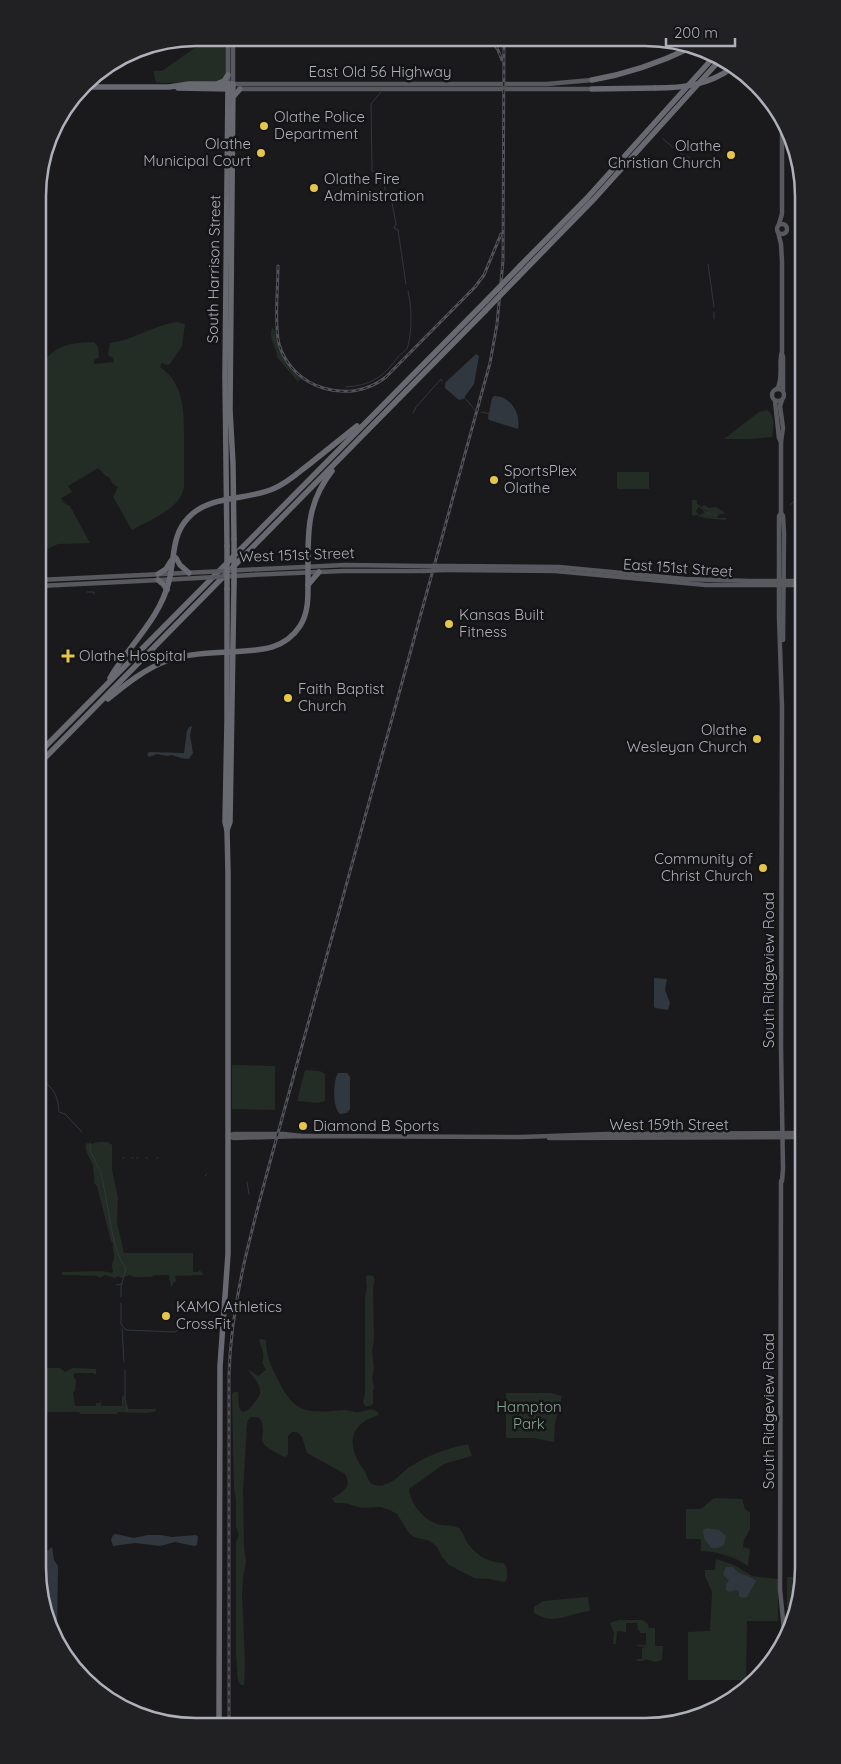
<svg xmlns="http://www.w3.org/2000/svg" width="841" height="1764" viewBox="0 0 841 1764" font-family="Quicksand,sans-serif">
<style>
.green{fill:#242c26;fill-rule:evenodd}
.water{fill:#31373f}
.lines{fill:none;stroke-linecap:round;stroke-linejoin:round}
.stream{stroke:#31373f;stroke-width:1}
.major{stroke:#58585f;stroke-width:4.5}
.highway{stroke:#686971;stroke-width:5.5}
.rail-casing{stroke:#52535a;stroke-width:3}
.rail{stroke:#151517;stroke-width:1;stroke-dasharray:4;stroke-linecap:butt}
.major-bridge{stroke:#58585f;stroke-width:4.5}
.highway-bridge{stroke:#686971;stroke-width:5.5}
.poi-dot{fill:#e4c64a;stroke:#151517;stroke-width:2}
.labels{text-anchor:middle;stroke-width:5;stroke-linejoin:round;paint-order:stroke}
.street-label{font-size:15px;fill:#aeb0ba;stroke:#151517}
.poi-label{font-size:15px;fill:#aeb0ba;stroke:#151517;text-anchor:start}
.park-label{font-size:15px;fill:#86a48c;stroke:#151517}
.rim{fill:none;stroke:#aeb0ba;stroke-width:2.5}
</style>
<rect width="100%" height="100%" fill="#1a1a1c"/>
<!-- green -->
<g class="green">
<path d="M206 38H225L227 41V75L220 81 161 83 156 82 153 71H162L199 45Z"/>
<path d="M177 322 185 324 182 346 170 364 167 365 162 363 160 367C185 384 184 413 184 440 184 456 184 471 184 487 181 509 149 520 132 530L113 497 118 487 113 484 109 477 106 476 98 468 68 486 72 492 61 498 64 503 70 506 90 543 58 544 39 553V370C52 345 68 343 94 342L98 347 99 357 94 360V364L114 362 113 358 108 355 110 343C134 340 153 325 177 322Z"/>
<path d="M272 328 275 330C278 348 285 367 301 378L298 382 277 357C277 346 268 340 272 328Z"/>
<path d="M767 410C775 415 774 428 772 437L750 439H724L759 412Z"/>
<rect x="617" y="472" width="32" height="17"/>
<path d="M692 500H697V504L702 507 704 505 709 508 716 507 724 512V514L709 515 707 510 704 511 699 507 696 511 699 515 707 512 709 516 718 515 717 518H726V520L704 518 697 515 692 516Z"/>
<path d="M232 1065 275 1066V1110L232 1109Z"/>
<path d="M305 1070 320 1071 325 1074V1101L318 1103 297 1101Z"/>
<path d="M99 1142H108L112 1145V1169L118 1198 117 1223 124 1253H193V1272H198L199 1270 203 1273V1275L175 1276 176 1281 174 1282 171 1288 169 1275H154L151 1277H134L130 1275 121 1278 118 1276 115 1278 105 1275 99 1278 98 1276 62 1275V1272H65L102 1271 112 1273 113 1271C110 1264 114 1263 114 1256 114 1251 112 1249 113 1244L111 1241 97 1186 94 1183C95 1181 93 1166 92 1163 89 1156 84 1151 86 1143L91 1144Z"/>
<path d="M367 1275 373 1276 375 1280 373 1286 374 1340 372 1352 374 1368 372 1378 374 1388 373 1390V1404L370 1406H365L363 1402 365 1393V1297L367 1287 366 1278Z"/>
<path d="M262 1339 266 1340C266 1356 271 1366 278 1380 295 1415 309 1413 344 1410 349 1410 354 1413 359 1412 367 1412 374 1405 379 1415 347 1424 347 1448 364 1470 368 1476 367 1483 375 1485 378 1486 383 1486 386 1484 395 1482 401 1473 408 1468 426 1456 447 1448 468 1444L472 1456 444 1464 409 1489C410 1502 422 1518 435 1523 442 1527 451 1524 459 1528 463 1532 464 1537 467 1542 475 1555 489 1563 504 1563 508 1568 508 1575 506 1581L504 1582 489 1579 474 1578 449 1565 442 1557 437 1547 430 1541 414 1537 409 1533 397 1514 390 1510 380 1507 362 1508 345 1503H335L332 1499C342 1492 353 1488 345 1474L307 1453 302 1437 297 1432H292L288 1436V1454L286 1457C281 1456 279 1454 275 1452 252 1439 268 1439 261 1420L257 1417H251L248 1420 247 1424 243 1491 244 1546 246 1562 243 1578 242 1595 245 1661 244 1685H241L238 1681 236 1656V1542L239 1535 236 1526V1499L234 1489 232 1394 234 1392H238L239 1407 242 1412C249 1411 251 1407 255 1402 267 1388 255 1382 248 1369L258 1376 266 1370 262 1362C266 1355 261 1347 259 1340Z"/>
<path d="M42 1368H60L65 1372 73 1368 96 1369V1375L94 1373H86V1375L85 1373H75L73 1376 76 1380 75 1391 73 1392 75 1406H96V1403H100L101 1397V1406H122V1396L124 1395 125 1409 127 1403 128 1409H155V1407L156 1411 147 1413 118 1412 117 1414H80L79 1412H42Z"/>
<path d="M506 1393H552L562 1396 555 1423 554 1442 534 1438H506Z"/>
<path d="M714 1498 742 1499 745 1509 750 1513V1529L744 1540 743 1547 750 1549 748 1566C733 1556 719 1552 701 1551V1539H686V1509H701Z"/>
<path d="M716 1559 734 1565 752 1576 778 1579V1621H747L746 1680H688V1632L710 1631 712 1592 705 1576V1570H715ZM736 1571 747 1576 740 1592 736 1590 730 1592 729 1581 728 1578Z"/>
<path d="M787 1577H803L796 1608H787Z"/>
<path d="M588 1597 590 1611C569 1613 556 1626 534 1613V1607L543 1601Z"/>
<path d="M619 1620H642L647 1623 649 1628H655V1646H663L662 1659C657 1664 653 1661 646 1659L643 1661H637V1659H642V1648L646 1647 637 1646V1645H646V1633H640V1631L638 1630 637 1623H626V1632L617 1631 616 1644H613L614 1633 610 1623Z"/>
</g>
<!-- water -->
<g class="water">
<path d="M38 289 43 290 46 295C44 306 40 326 46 336L38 344Z"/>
<path d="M476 354 479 356 474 384 463 399 459 400 445 388V383Z"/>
<path d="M494 396C511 396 521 414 518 429L489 420 488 418 492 398Z"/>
<path d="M192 726 190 735 193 753 189 759 181 758 172 755 167 756 157 754 149 757 147 754 149 752 184 753 187 731 189 727Z"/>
<path d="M654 978 667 979 665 990 670 1003 668 1010 655 1008 654 1006Z"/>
<path d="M338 1073H347L350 1077V1109L347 1113 340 1114C332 1107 333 1081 338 1073Z"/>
<path d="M706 1528 719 1530 726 1536 724 1545 718 1548H711L704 1538 703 1530Z"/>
<path d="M116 1534 134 1538 148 1535H160L172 1537 196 1535 198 1537 197 1545 194 1546 175 1542 160 1546 135 1543 113 1546 111 1540 113 1535Z"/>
<path d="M52 1547 54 1560 58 1566 57 1640 46 1615V1552Z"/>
<path d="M726 1567H733C739 1576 749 1574 756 1581L747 1597 743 1598 739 1596V1592L736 1590 730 1592 726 1590V1584L729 1581 723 1574Z"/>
</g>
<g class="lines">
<!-- stream -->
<g class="stream">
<path d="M381 92 371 104 372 168V171L378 174 380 181 385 186V190L391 197 396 224 394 228 398 230 406 284"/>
<path d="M663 139 680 153 694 160 696 171"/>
<path d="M708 264 714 307"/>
<path d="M714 312V319"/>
<path d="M346 387C372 385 383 377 398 357 401 353 407 351 408 346 412 330 412 307 408 291"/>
<path d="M464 397 475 410"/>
<path d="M481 412 491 414"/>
<path d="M413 413 416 407 441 379 442 381"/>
<path d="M790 505 799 497"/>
<path d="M704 512H708L709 515"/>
<path d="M709 515H718"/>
<path d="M87 592H94V594"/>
<path d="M40 741 44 738"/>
<path d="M41 1080C55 1088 58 1098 59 1112L65 1114 82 1132"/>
<path d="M90 1143V1151L95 1160C95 1164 100 1168 101 1174 108 1198 111 1251 126 1268L121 1286V1297"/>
<path d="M123 1158H124"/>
<path d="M132 1158H133"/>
<path d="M137 1158H138"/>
<path d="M146 1158H147"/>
<path d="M157 1158H158"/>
<path d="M205 1176 207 1174"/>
<path d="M247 1182 249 1194"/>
<path d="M116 1285 122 1284"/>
<path d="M121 1303V1324L126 1330 175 1332 185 1325H203L213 1319 216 1322"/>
<path d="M122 1328 124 1362"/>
<path d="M125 1370V1400L127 1411"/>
</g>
<!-- major -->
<g class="major">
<path d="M233 38V84H547L592 80"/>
<path d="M228 84V38"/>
<path d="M239 89H592"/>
<circle cx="782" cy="229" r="5"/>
<path d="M779 224 782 214V116"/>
<path d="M782 354 783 357V390"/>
<circle cx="778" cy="395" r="6"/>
<path d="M777 389C784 379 778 363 782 352V261L781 244 778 232"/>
<path d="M775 401 779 438 781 442"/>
<path d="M781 513 783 516 784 533 783 640"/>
<path d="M446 566 559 567 685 579 749 581H800"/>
<path d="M262 569 345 565 424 566"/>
<path d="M445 570 555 571 706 585H800"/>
<path d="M251 575 343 571H423"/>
<path d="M39 580 205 572"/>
<path d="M39 586 180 579"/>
<path d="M228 1136 234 1138 301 1136 522 1137 608 1134 802 1133"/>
<path d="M228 1136 234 1134H284L301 1136"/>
<path d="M549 1138 802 1137"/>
<path d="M781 1181 780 1589 785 1640"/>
<path d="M782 1181 783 1169 781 1047 782 707 779 617V516L781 513V442L783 428 780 406 782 400"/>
</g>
<!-- highway -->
<g class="highway">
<path d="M592 80C627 74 659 63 690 48"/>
<path d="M219 83 224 81 228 75"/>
<path d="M84 87H169L189 84H233L230 410 233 464 234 539"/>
<path d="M178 88 231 89"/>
<path d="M592 89 655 88"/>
<path d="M233 97 240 89"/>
<path d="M520 266 587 198 712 59"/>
<path d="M518 277 595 198 718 62"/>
<path d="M227 546 225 377 228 84"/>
<path d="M176 558 180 565 189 573"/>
<path d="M232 568 485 311"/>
<path d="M158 574 166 569 171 561"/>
<path d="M158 580 164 585 167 590"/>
<path d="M308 585 319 572"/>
<path d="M110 678C129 645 160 619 169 581 175 558 171 535 189 517 211 494 248 501 275 488 289 482 300 471 312 462 327 450 342 438 357 426"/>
<path d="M108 699C126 684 146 668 169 660 188 654 208 653 228 652 256 650 283 652 300 626 309 612 308 595 308 579 308 537 305 505 332 471"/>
<path d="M40 752 486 301"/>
<path d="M40 763 226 574"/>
<path d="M227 830 230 822 234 583"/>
<path d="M219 1723 220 1366 228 1254V872L227 830 225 822 227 721V589"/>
</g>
<!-- rail casing -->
<g class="rail-casing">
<g id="rail">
<path d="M491 39 498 50 502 60"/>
<path d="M278 266C278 288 274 324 279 344 292 389 350 406 386 377L475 287 484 275 501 234"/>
<path d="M229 1723V1375C231 1302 251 1233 270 1162L490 363 497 324 503 261 504 39"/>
</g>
</g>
<!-- rail -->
<use href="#rail" class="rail"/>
<!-- major-bridge -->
<g class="major-bridge">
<path d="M424 566H446"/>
<path d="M423 571 445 570"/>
<path d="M205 572 262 569"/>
<path d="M180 579 251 575"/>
</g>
<!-- highway-bridge -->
<g class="highway-bridge">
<path d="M655 88C684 88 708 85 732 68"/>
<path d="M486 301 520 266"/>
<path d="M485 311 518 277"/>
<path d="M234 539V583"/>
<path d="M227 589V546"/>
</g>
</g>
<!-- markers -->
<g class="poi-dot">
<circle cx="264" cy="126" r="5"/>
<circle cx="261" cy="153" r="5"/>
<circle cx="731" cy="155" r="5"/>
<circle cx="314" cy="188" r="5"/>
<circle cx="494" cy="480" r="5"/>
<circle cx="449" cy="624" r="5"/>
<path d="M65.5 648.5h5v5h5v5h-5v5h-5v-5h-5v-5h5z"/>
<circle cx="288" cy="698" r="5"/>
<circle cx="757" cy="739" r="5"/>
<circle cx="763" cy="868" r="5"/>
<circle cx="303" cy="1126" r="5"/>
<circle cx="166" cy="1316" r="5"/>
</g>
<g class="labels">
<!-- street labels -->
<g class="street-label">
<text x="380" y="77">East Old 56 Highway</text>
<text transform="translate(214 269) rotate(-89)" y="5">South Harrison Street</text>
<text transform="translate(297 555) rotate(-2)" y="5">West 151st Street</text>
<text transform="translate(678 568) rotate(4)" y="5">East 151st Street</text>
<text transform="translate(769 970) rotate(-90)" y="5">South Ridgeview Road</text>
<text x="669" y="1130">West 159th Street</text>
<text transform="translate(769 1411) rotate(-90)" y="5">South Ridgeview Road</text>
</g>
<!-- poi labels -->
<g class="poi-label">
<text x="274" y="122">Olathe Police<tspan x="274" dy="17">Department</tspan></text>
<text x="251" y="149" text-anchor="end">Olathe<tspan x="251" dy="17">Municipal Court</tspan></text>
<text x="721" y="151" text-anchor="end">Olathe<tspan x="721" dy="17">Christian Church</tspan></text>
<text x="324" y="184">Olathe Fire<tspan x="324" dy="17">Administration</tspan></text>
<text x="504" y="476">SportsPlex<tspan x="504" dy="17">Olathe</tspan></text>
<text x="459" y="620">Kansas Built<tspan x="459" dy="17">Fitness</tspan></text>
<text x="79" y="661">Olathe Hospital</text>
<text x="298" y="694">Faith Baptist<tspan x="298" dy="17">Church</tspan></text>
<text x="747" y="735" text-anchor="end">Olathe<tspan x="747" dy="17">Wesleyan Church</tspan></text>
<text x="753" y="864" text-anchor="end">Community of<tspan x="753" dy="17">Christ Church</tspan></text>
<text x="313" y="1131">Diamond B Sports</text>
<text x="176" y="1312">KAMO Athletics<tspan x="176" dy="17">CrossFit</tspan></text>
</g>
<!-- park labels -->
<g class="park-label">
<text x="529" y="1412">Hampton<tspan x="529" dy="17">Park</tspan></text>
</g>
</g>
<!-- crop -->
<path d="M0 0H841V1764H0ZM196 46H645A150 150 0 0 1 795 196V1568A150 150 0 0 1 645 1718H196A150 150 0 0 1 46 1568V196A150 150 0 0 1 196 46Z" fill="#212124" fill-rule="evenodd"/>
<path class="rim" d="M196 46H645A150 150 0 0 1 795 196V1568A150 150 0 0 1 645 1718H196A150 150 0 0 1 46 1568V196A150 150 0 0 1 196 46Z"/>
<!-- scale -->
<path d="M666 38v8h69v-8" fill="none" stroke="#aeb0ba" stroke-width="2.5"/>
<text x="674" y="38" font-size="15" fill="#aeb0ba" stroke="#151517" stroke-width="4" paint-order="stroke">200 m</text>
</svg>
